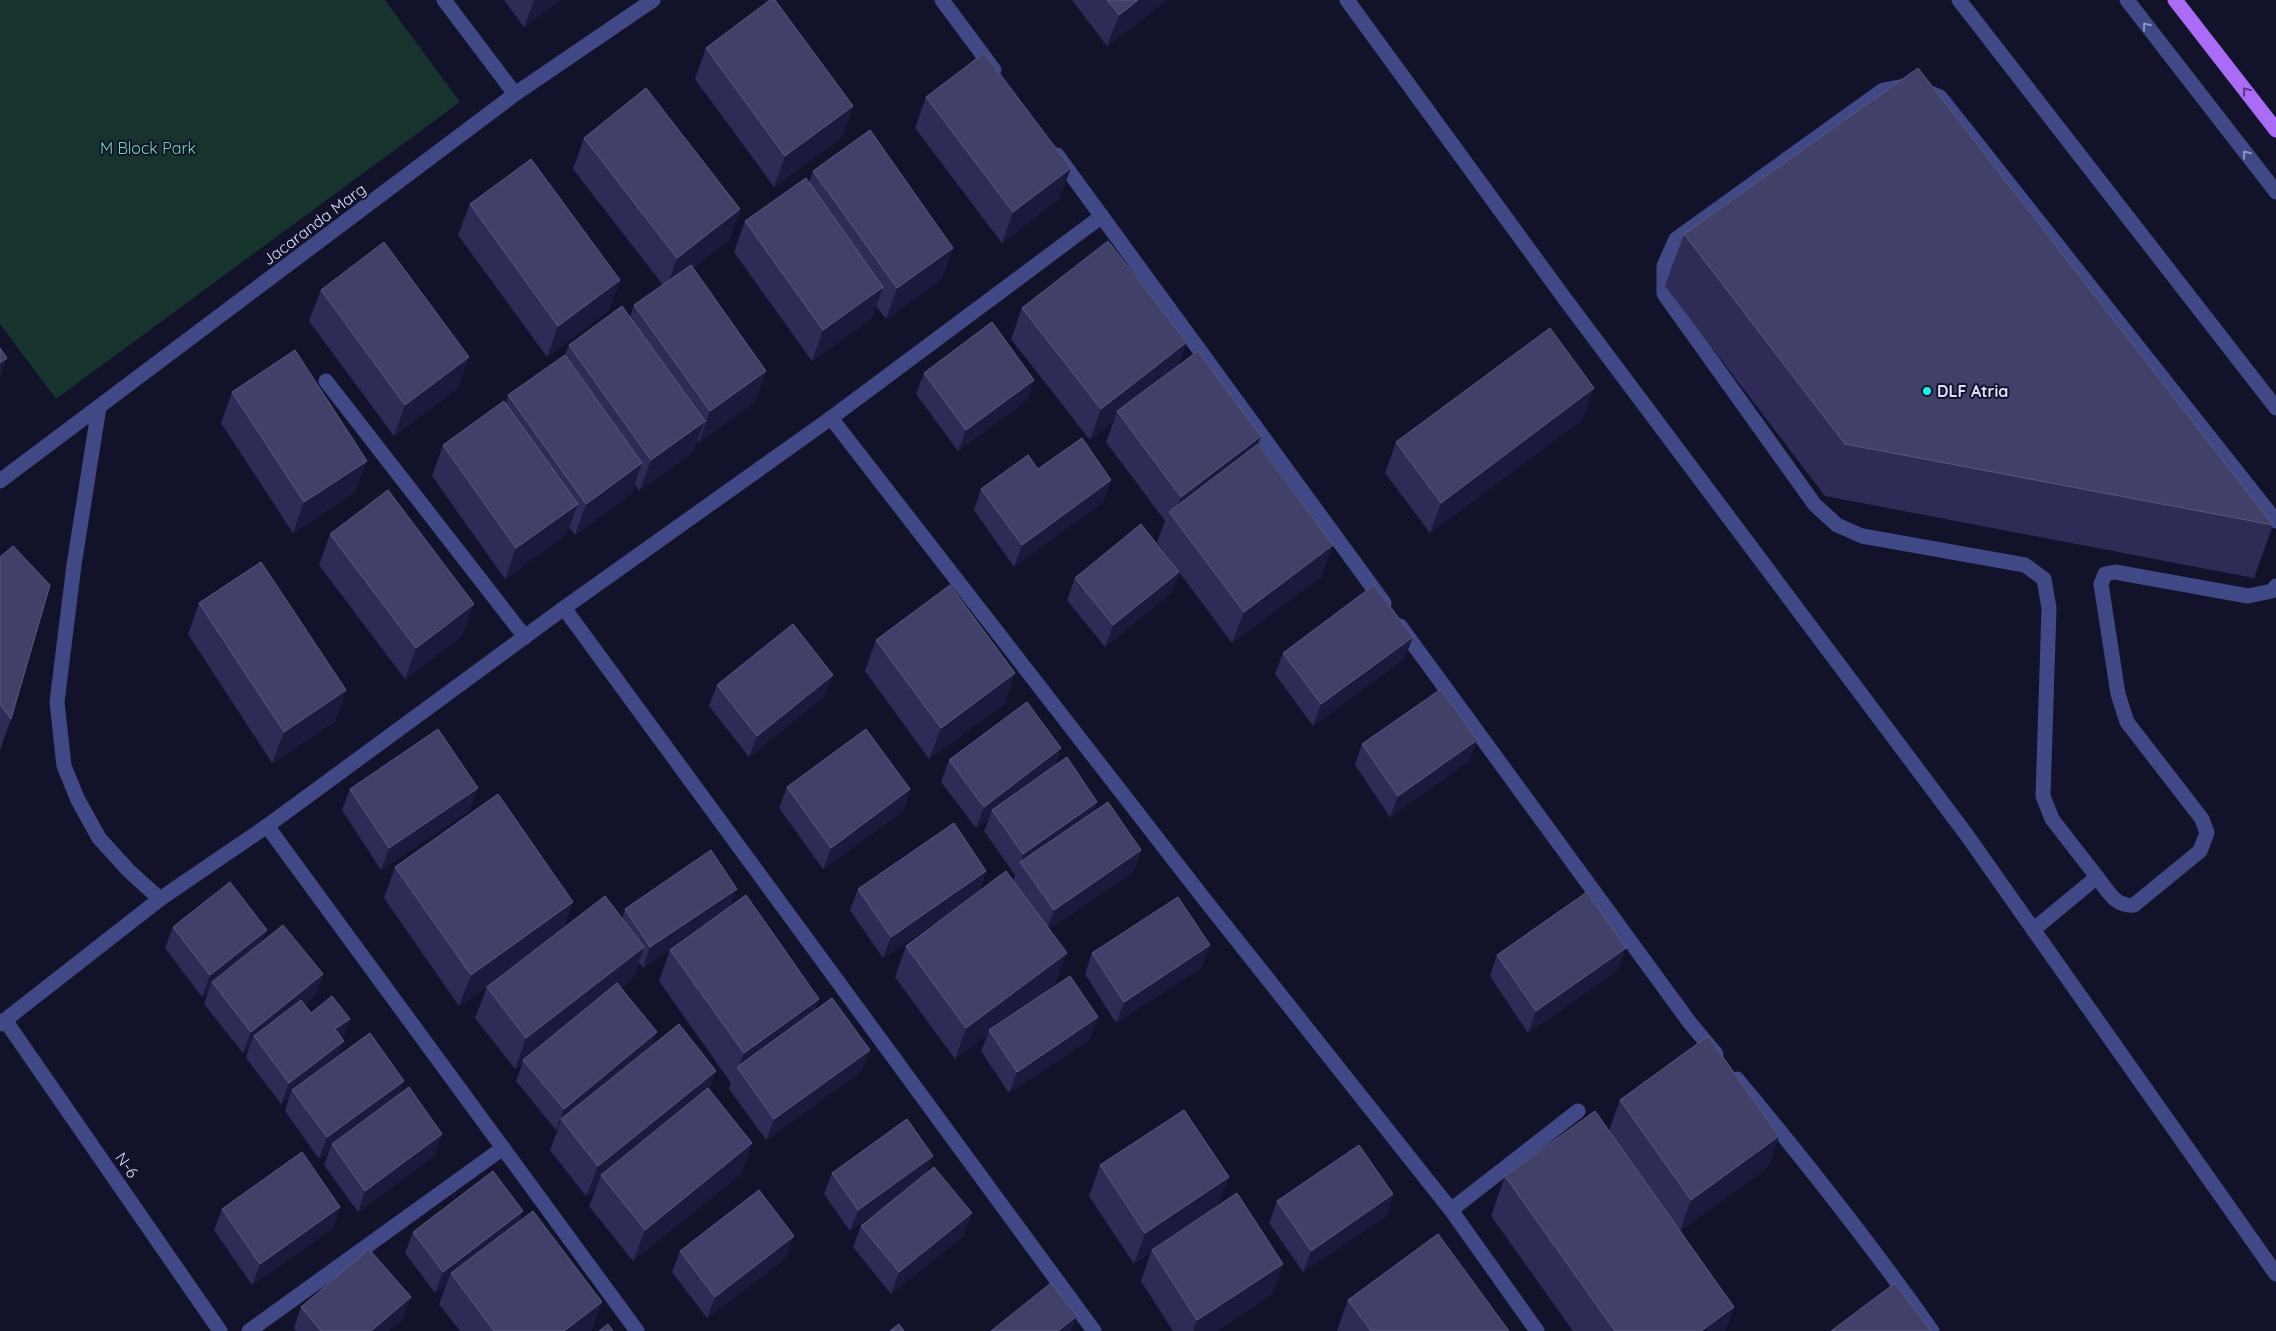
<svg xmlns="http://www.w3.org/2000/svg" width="2276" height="1331" viewBox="0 0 2276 1331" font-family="Quicksand,sans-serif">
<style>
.green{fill:#16332d}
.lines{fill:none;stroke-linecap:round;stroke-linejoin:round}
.minor{stroke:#404986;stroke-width:15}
.major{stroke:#aa6bf7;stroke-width:15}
.wall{fill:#2e2c57}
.shaded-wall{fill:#1b1a3d}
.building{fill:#414068;stroke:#595980}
.oneway{stroke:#8e94c2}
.oneway2{stroke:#563a86}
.poi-dot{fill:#14f2e2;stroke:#12122a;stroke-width:2}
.labels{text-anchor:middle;stroke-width:4;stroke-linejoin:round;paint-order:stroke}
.park-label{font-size:16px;fill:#6cdaac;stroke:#12122a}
.street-label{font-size:16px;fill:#dddffd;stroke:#12122a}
.poi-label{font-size:16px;font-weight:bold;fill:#dddffd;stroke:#12122a;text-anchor:start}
</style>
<rect width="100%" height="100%" fill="#12122a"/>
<!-- green -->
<path class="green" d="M0 0H385L460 102 56 399 0 324Z"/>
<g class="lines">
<!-- minor -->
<g class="minor">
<path d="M444 0 515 94"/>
<path d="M942 0 994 70"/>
<path d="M1347 0 1565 299 1966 834 2276 1274"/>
<path d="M1959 0 2276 408"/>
<path d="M2127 0 2276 192"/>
<path d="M1057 155 1384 603"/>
<path d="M326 381 525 637"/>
<path d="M99 407 74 565 57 702 64 766 78 800 99 838 129 871 160 899"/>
<path d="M831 418 1205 900 1451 1210 1537 1331"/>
<path d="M0 481 515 94 653 0"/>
<path d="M564 608 1094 1331"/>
<path d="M1400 626 1690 1023 1716 1054"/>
<path d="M267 826 637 1331"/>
<path d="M2097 877 2052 819 2043 796 2049 608 2044 579 2025 565 1862 536 1837 525 1815 505 1664 294V266L1676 239 1883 90 1910 85 1940 97 2276 521"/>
<path d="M2033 930 2097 877C2108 891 2115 907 2134 905L2200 851 2207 833 2202 819 2127 722 2118 694 2101 584 2105 574 2115 572 2248 596 2272 591 2276 586"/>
<path d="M5 1020 220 1331"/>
<path d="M0 1024 160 899 267 826 564 608 831 418 1102 216"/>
<path d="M1737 1079C1805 1161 1871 1244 1932 1331"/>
<path d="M1451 1210 1578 1111"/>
<path d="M249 1331 503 1148"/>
</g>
<!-- major -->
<path class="major" d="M2175 0 2276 130"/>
</g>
<!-- wall -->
<g class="wall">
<path d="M504 0H560L524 27Z"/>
<path d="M1072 0H1167L1107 46Z"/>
<path d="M706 48 853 106 842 137 774 187 695 79Z"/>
<path d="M926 97 1071 168 1059 199 1002 243 915 128Z"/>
<path d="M584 138 740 209 729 240 693 268 766 371 755 402 699 442 697 440 693 452 639 491 635 484 631 494 575 535 569 527 566 535 505 579 432 476 443 445 506 403 508 395 565 355 569 345 630 317 634 305 663 285 573 169Z"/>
<path d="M813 171 953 248 942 279 886 319 876 306 872 318 812 361 734 252 745 221 809 183Z"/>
<path d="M470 204 620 280 608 311 547 357 458 235Z"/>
<path d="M1684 234 2273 525 2254 578 1825 496 1665 286Z"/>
<path d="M321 290 458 388 394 436 309 321Z"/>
<path d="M1022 308 1187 342 1178 366 1261 436 1258 444 1322 576 1232 643 1179 572 1171 593 1105 647 1067 600 1075 578 1177 569 1157 542 1165 521 1106 442 1114 421 1090 440 1011 339Z"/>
<path d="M924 373 1034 380 1026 401 958 451 916 394Z"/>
<path d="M232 392 355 492 293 533 221 423Z"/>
<path d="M1583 419 1430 533 1385 473 1396 442Z"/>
<path d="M1038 469 1104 501 1014 567 974 510 981 489Z"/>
<path d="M330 534 463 635 405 679 319 565Z"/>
<path d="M0 557 11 719 0 750Z"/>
<path d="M199 603 346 690 335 721 272 763 188 634Z"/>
<path d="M876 640 1015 673 1004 704 929 759 865 671Z"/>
<path d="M1283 653 1405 658 1313 726 1275 674Z"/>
<path d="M717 685 825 696 749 757 709 706Z"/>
<path d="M1477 740 1469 761 1390 817 1355 765 1362 744Z"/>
<path d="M1061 748 1055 765 1094 811 1141 850 1133 872 1049 929 1055 984 1026 1006 1090 1039 1009 1093 981 1051 988 1034 955 1059 895 977 906 946 972 897 883 958 850 910 858 889 986 871 979 892 1013 881 1015 875 984 831 989 819 976 828 941 782 949 760Z"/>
<path d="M787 787 910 789 903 811 823 869 779 808Z"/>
<path d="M350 789 470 810 381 870 342 810Z"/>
<path d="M395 867 564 927 622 918 625 909 730 907 815 1010 870 1050 862 1071 766 1140 729 1089 731 1083 659 981 670 950 685 940 643 968 639 962 633 978 621 988 652 1046 709 1089 752 1143 741 1174 633 1261 589 1206 596 1189 586 1196 550 1150 558 1129 556 1130 516 1081 522 1064 515 1069 475 1018 487 987 488 986 459 1006 384 898Z"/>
<path d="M173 927 263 941 323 974 315 996 304 1004 311 1013 350 1019 342 1039 338 1056 399 1094 435 1155 358 1212 324 1165 329 1151 319 1159 285 1111 289 1098 281 1104 246 1058 249 1048 243 1053 204 1004 208 992 202 997 165 948Z"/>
<path d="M1092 953 1202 967 1116 1023 1085 974Z"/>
<path d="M1497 955 1618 970 1528 1033 1490 976Z"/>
<path d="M1620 1100 1779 1136 1768 1167 1680 1231 1609 1131Z"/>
<path d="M1100 1165 1218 1206 1272 1294 1217 1331H1173L1141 1281 1151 1252 1134 1264 1089 1196Z"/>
<path d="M927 1172 964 1235 891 1294 853 1247 861 1226 890 1202 850 1231 824 1194 832 1173Z"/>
<path d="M1505 1176 1734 1307 1725 1331H1573L1491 1216Z"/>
<path d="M1393 1194 1386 1216 1303 1272 1269 1223 1277 1201Z"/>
<path d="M340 1207 333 1228 252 1285 214 1230 222 1209Z"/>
<path d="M523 1211 519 1222 602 1302 591 1331H460L439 1304 446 1285 435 1293 405 1253 413 1232Z"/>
<path d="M680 1251 786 1258 707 1318 672 1272Z"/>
<path d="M1348 1300 1509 1331H1337Z"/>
<path d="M301 1307 403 1319 388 1331H296L294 1328Z"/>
</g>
<!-- shaded-wall -->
<g class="shaded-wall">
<path d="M534 0H560L524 27Z"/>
<path d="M1138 0H1167L1107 46 1119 15Z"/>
<path d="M853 106 842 137 774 187 785 156Z"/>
<path d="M1071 168 1059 199 1002 243 1013 212Z"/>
<path d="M740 209 729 240 666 289 677 258Z"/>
<path d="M953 248 942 279 886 319 897 288Z"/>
<path d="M620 280 608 311 547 357 558 326Z"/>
<path d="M883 287 872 318 812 361 823 330Z"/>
<path d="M1187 342 1176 373 1117 411 1114 421 1090 440 1101 409Z"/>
<path d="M469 357 458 388 394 436 405 405Z"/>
<path d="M7 358 0 378V363Z"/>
<path d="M766 371 755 402 699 442 710 411Z"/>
<path d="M1034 380 1026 401 958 451 966 430Z"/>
<path d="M1594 388 1583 419 1430 533 1441 503Z"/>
<path d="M705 421 693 452 639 491 651 460Z"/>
<path d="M1261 436 1250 467 1174 518 1181 497Z"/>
<path d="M367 461 355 492 293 533 304 502Z"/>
<path d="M642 463 631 494 575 535 586 504Z"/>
<path d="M1111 480 1104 501 1014 567 1022 545Z"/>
<path d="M578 504 566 535 505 579 516 548Z"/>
<path d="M1333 545 1322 576 1232 643 1244 612Z"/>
<path d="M1179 572 1171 593 1105 647 1113 625Z"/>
<path d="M474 604 463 635 405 679 416 648Z"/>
<path d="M1413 637 1405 658 1313 726 1321 704Z"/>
<path d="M1015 673 1004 704 929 759 941 728Z"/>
<path d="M833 675 825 696 749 757 757 736Z"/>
<path d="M346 690 335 721 272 763 284 732Z"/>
<path d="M1477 740 1469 761 1390 817 1398 796Z"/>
<path d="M1061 748 1054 769 992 810 989 819 976 828 984 807Z"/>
<path d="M478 788 470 810 381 870 389 848Z"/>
<path d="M910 789 903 811 823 869 831 848Z"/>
<path d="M1097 802 1090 823 1021 862 1023 854Z"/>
<path d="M1141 850 1133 872 1046 931 1054 910Z"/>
<path d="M986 871 979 892 883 958 891 937Z"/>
<path d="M737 889 729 910 643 968 650 947Z"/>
<path d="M573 902 562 933 459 1006 471 975Z"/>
<path d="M267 930 260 951 212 982 208 992 202 997 210 975Z"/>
<path d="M1210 945 1202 967 1116 1023 1124 1002Z"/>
<path d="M644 947 633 978 525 1062 523 1060 522 1064 515 1069 526 1038Z"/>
<path d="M1626 948 1618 970 1528 1033 1536 1011Z"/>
<path d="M1067 953 1055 984 990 1032 989 1030 988 1034 955 1059 966 1028Z"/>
<path d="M323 974 315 996 258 1042 254 1036 249 1048 243 1053 251 1032Z"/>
<path d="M819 999 808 1030 738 1068 744 1053Z"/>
<path d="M1098 1017 1090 1039 1009 1093 1017 1072Z"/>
<path d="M350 1019 342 1040 335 1029Z"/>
<path d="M657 1032 649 1054 561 1119 558 1129 556 1130 564 1109Z"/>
<path d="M344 1041 336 1062 292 1090 289 1098 281 1104 289 1083Z"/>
<path d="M870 1050 862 1071 766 1140 774 1119Z"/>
<path d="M716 1071 704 1102 601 1175 596 1189 586 1196 598 1166Z"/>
<path d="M404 1081 397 1102 332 1144 329 1151 319 1159 327 1137Z"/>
<path d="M442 1134 435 1155 358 1212 365 1191Z"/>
<path d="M1779 1136 1768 1167 1680 1231 1691 1200Z"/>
<path d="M752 1143 741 1174 633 1261 645 1230Z"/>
<path d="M933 1156 925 1177 850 1231 858 1210Z"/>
<path d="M1229 1177 1217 1208 1152 1250 1151 1252 1134 1264 1145 1233Z"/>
<path d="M1393 1194 1386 1216 1303 1272 1311 1251Z"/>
<path d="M340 1207 333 1228 252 1285 260 1264Z"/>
<path d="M523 1211 515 1233 451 1273 446 1285 435 1293 443 1272Z"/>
<path d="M972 1213 964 1235 891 1294 899 1272Z"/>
<path d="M794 1236 786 1258 707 1318 715 1297Z"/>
<path d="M1283 1264 1272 1294 1217 1331H1193L1197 1320Z"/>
<path d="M411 1297 403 1319 388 1331H371Z"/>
<path d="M602 1302 591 1331H564Z"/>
<path d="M1734 1307 1725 1331H1701Z"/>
<path d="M1077 1316 1071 1331H1058Z"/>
</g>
<!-- building -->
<g class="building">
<path d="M770 0H775L853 106 785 156 706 48Z"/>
<path d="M1107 0H1138L1119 15Z"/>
<path d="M984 53 1071 168 1013 212 926 97Z"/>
<path d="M1918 68 2273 525 1845 444 1684 234Z"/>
<path d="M646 88 740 209 677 258 584 138Z"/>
<path d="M870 130 953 248 897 288 813 171Z"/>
<path d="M531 159 620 280 558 326 470 204Z"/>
<path d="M806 178 883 287 823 330 745 221Z"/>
<path d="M1108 241 1187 342 1101 409 1022 308Z"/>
<path d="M384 242 469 357 405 405 321 290Z"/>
<path d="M691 265 766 371 710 411 634 305Z"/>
<path d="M622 306 705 421 651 460 569 345Z"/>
<path d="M992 322 1034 380 966 430 924 373Z"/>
<path d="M1550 328 1594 388 1441 503 1396 442Z"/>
<path d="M0 348 7 358 0 363Z"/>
<path d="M295 350 367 461 304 502 232 392Z"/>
<path d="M1198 351 1261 436 1181 497 1117 411Z"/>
<path d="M565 355 642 463 586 504 508 395Z"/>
<path d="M504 401 578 504 516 548 443 445Z"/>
<path d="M1082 438 1111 480 1022 545 981 489 1028 455 1038 469Z"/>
<path d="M1258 444 1333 545 1244 612 1169 512Z"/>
<path d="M388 490 474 604 416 648 330 534Z"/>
<path d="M1141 524 1179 572 1113 625 1075 578Z"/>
<path d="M13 546 50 585 11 719 0 704V557Z"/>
<path d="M261 562 346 690 284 732 199 603Z"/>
<path d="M950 585 1015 673 941 728 876 640Z"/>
<path d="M1374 585 1413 637 1321 704 1283 653Z"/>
<path d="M793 624 833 675 757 736 717 685Z"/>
<path d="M1441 689 1477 740 1398 796 1362 744Z"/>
<path d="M1027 702 1061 748 984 807 949 760Z"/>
<path d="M438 729 478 788 389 848 350 789Z"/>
<path d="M866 729 910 789 831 848 787 787Z"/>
<path d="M1067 757 1097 802 1023 854 992 810Z"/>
<path d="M498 794 573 902 471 975 395 867Z"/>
<path d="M1108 802 1141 850 1054 910 1020 862Z"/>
<path d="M954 823 986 871 891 937 858 889Z"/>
<path d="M711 850 737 889 650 947 625 909Z"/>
<path d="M1006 871 1067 953 966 1028 906 946Z"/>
<path d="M230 882 267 930 210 975 173 927Z"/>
<path d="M1587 892 1626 948 1536 1011 1497 955Z"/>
<path d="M746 895 819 999 744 1053 670 950Z"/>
<path d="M605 896 644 947 526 1038 487 987Z"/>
<path d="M1178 897 1210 945 1124 1002 1092 953Z"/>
<path d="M283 925 323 974 251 1032 212 982Z"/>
<path d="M1070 976 1098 1017 1017 1072 989 1030Z"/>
<path d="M617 983 657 1032 564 1109 523 1060Z"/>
<path d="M332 996 350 1019 335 1029 344 1041 289 1083 254 1036 301 1000 311 1013Z"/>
<path d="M832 998 870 1050 774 1119 737 1067Z"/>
<path d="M679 1024 716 1071 598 1166 561 1119Z"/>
<path d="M370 1033 404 1081 327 1137 292 1090Z"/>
<path d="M1708 1036 1779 1136 1691 1200 1620 1100Z"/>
<path d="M409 1087 442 1134 365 1191 332 1144Z"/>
<path d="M708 1088 752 1143 645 1230 601 1175Z"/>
<path d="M1184 1110 1229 1177 1145 1233 1100 1165Z"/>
<path d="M1595 1111 1734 1307 1701 1331H1615L1505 1176Z"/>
<path d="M907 1119 933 1156 858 1210 832 1173Z"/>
<path d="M1359 1145 1393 1194 1311 1251 1277 1201Z"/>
<path d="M302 1152 340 1207 260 1264 222 1209Z"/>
<path d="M934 1167 972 1213 899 1272 861 1226Z"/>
<path d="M493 1171 523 1211 443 1272 413 1232Z"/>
<path d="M759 1190 794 1236 715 1297 680 1251Z"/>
<path d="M1237 1193 1283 1264 1197 1320 1152 1250Z"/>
<path d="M533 1211 602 1302 564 1331H494L451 1273Z"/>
<path d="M1438 1234 1509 1331H1371L1348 1300Z"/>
<path d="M369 1249 411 1297 371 1331H321L301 1307Z"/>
<path d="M1051 1283 1077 1316 1058 1331H991Z"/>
<path d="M1895 1283 1931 1331H1831Z"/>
<path d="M608 1324 613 1331H599Z"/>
<path d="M899 1324 904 1331H890Z"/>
</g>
<!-- one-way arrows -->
<defs><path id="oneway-chevron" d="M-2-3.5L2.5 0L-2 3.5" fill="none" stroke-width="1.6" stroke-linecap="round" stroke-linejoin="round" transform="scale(1.25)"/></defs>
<g class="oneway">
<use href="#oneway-chevron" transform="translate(2146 26) rotate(-128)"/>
<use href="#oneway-chevron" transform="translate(2246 154) rotate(-128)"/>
</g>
<use class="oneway2" href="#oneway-chevron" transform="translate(2246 91) rotate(-128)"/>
<!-- markers -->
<circle class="poi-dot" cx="1927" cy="391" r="5"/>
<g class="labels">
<!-- park labels -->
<g class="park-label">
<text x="148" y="154">M Block Park</text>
</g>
<!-- street labels -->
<g class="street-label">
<text transform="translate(314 224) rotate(-37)" y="6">Jacaranda Marg</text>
<text transform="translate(127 1165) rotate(55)" y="6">N-6</text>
</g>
<!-- poi labels -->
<g class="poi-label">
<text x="1937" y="397">DLF Atria</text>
</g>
</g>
</svg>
